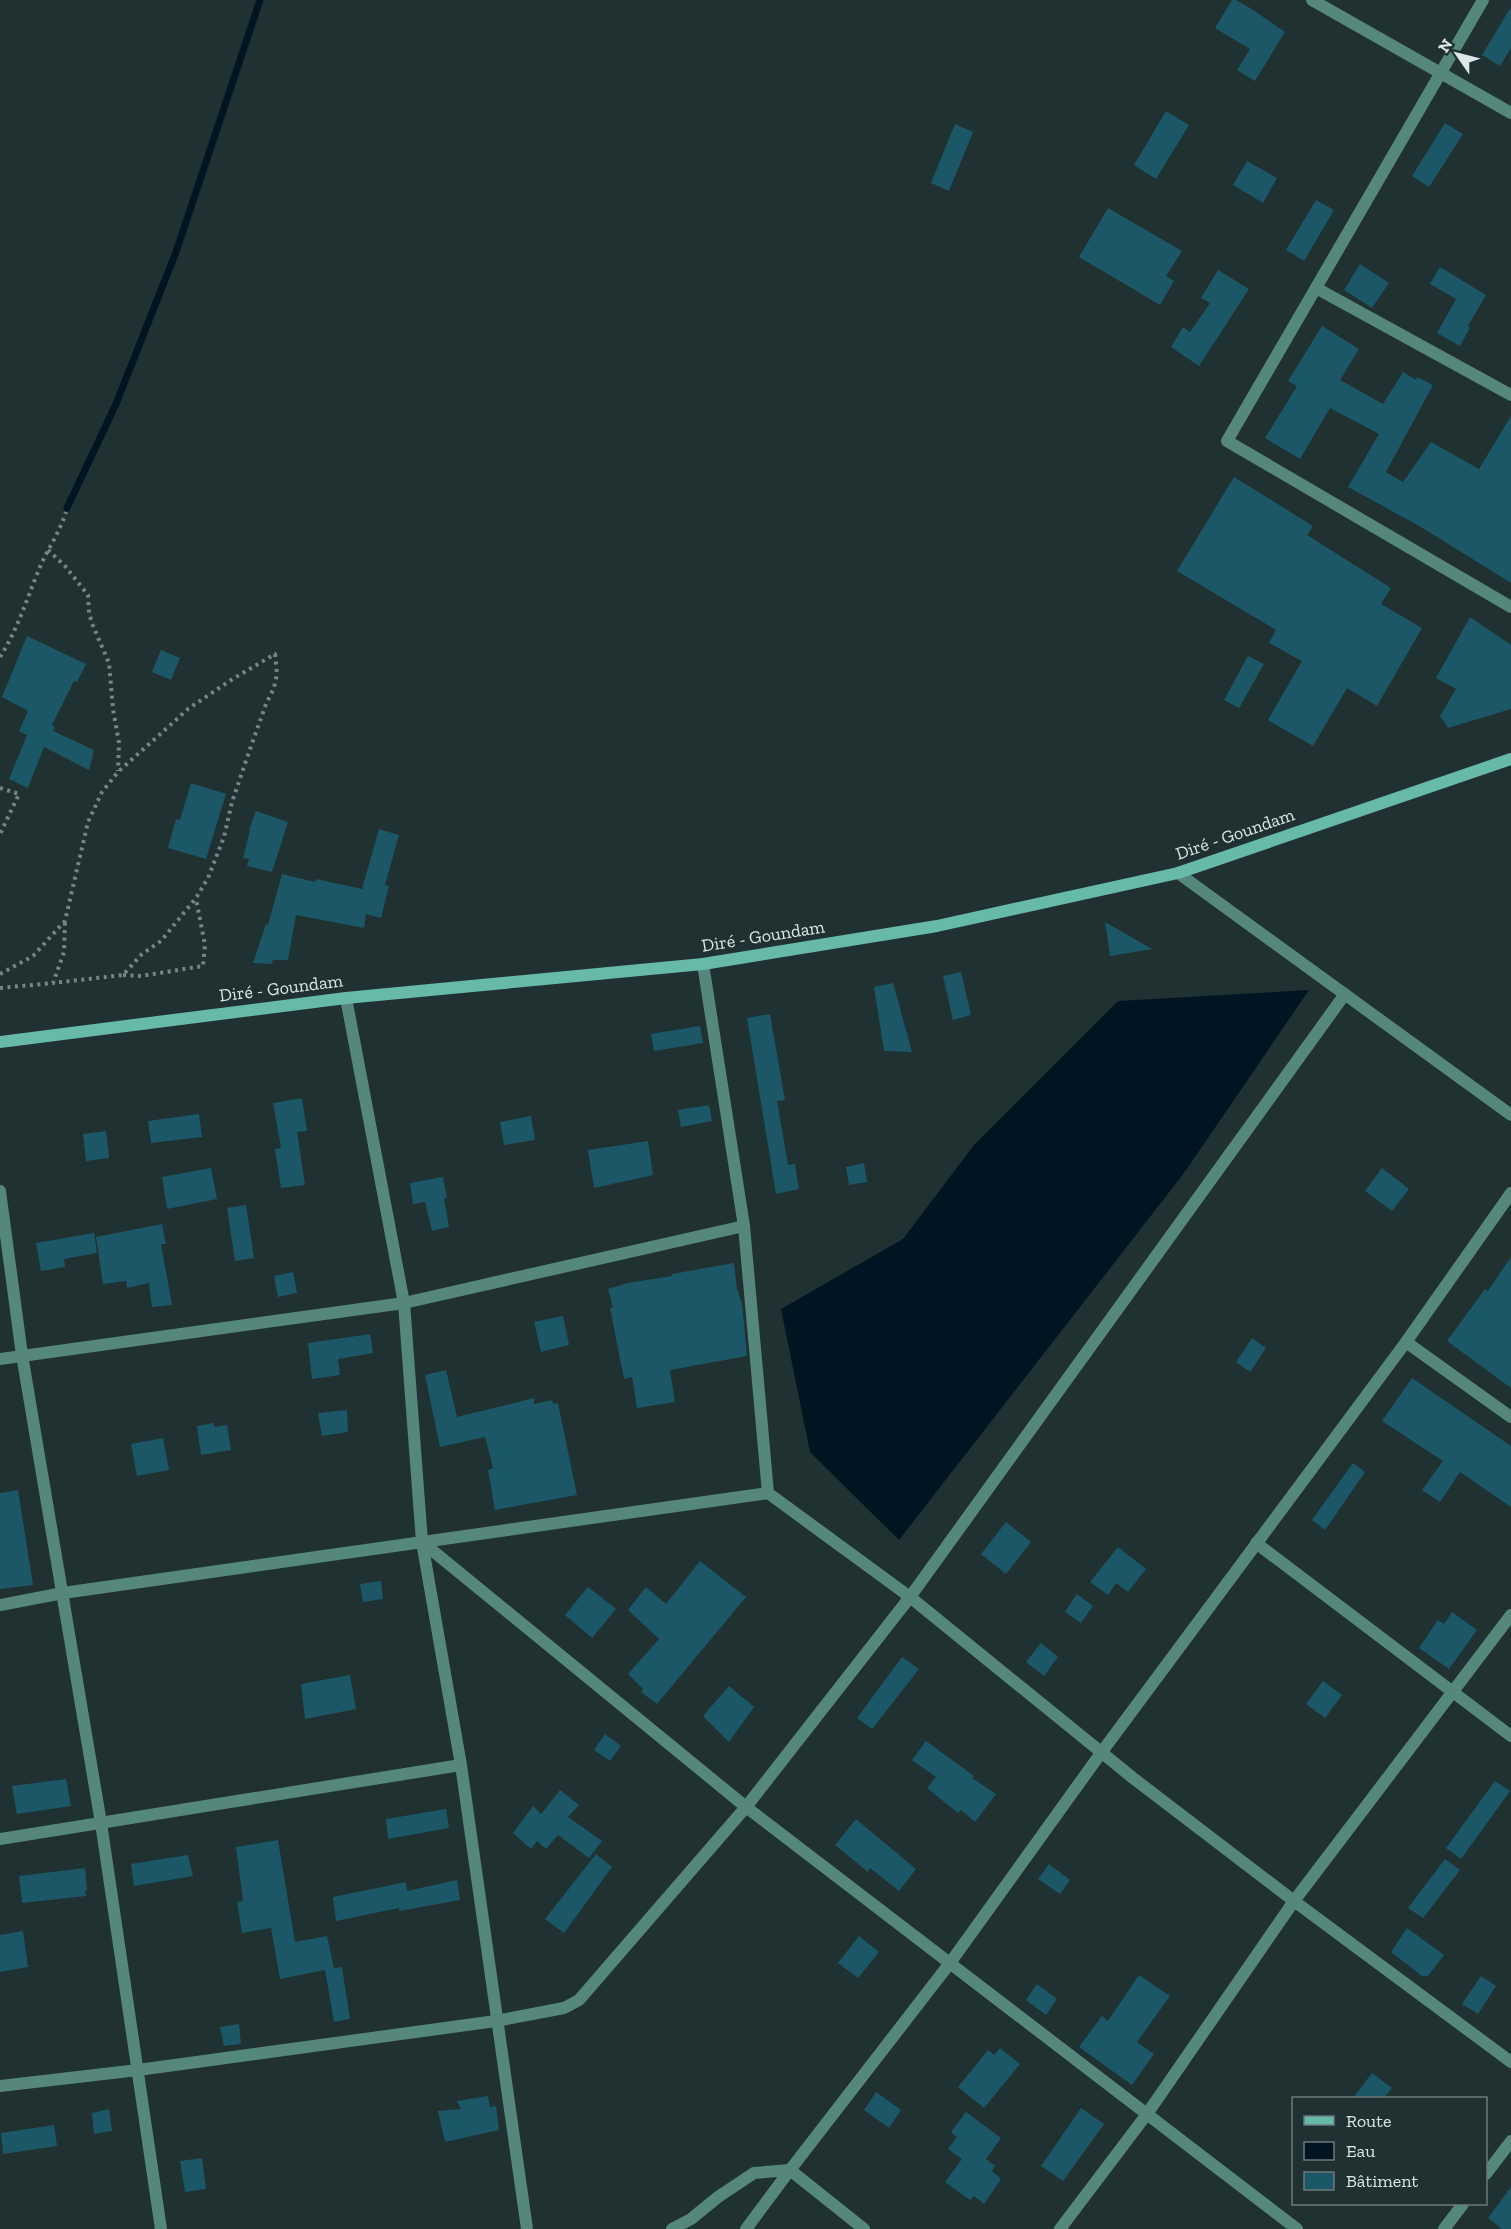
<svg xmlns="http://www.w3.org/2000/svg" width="1511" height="2229" viewBox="0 0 1511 2229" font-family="'Zilla Slab',serif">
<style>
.water{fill:#001421}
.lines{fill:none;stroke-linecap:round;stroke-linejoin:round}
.stream{stroke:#001421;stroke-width:7}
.building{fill:#1b5766}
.path{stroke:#778585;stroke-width:4;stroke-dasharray:3 4.5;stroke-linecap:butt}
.street{stroke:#56877c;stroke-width:12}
.secondary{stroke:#68baa8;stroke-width:12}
.labels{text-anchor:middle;stroke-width:4.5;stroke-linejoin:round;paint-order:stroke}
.street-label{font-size:18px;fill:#dde7e7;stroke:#203131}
</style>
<rect width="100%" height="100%" fill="#203131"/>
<!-- water -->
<path class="water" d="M1309 990 1184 1173 899 1540 810 1452 781 1309 903 1239 974 1145 1118 1001Z"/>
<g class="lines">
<!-- stream -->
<path class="stream" d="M67 508 116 404 176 252 260 0"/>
</g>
<!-- building -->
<g class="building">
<path d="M1232 0H1236L1250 8 1285 32 1255 81 1237 70 1250 49 1215 28Z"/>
<path d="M1511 7V48L1500 66 1482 55Z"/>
<path d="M1166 111 1189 125 1156 179 1134 165Z"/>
<path d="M1445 123 1463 134 1429 187 1412 176Z"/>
<path d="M955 124 973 132 949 191 931 183Z"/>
<path d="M1247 161 1277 178 1263 203 1233 185Z"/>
<path d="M1316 200 1334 210 1304 261 1286 250Z"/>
<path d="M1108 208 1182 251 1166 276 1174 281 1160 305 1079 257Z"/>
<path d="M1360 264 1389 283 1372 308 1344 290Z"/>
<path d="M1440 267 1486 295 1468 326 1470 327 1460 346 1437 333 1456 299 1430 284Z"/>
<path d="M1218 270 1249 289 1199 366 1171 347 1183 327 1190 332 1210 303 1201 298Z"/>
<path d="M1322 326 1359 349 1340 380 1383 404 1403 372 1416 380 1417 377 1433 385 1386 472 1403 482 1431 442 1479 469 1511 416V583L1421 527 1348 487 1379 434 1330 408 1300 459 1265 438 1297 386 1288 381Z"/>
<path d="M1234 477 1313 526 1307 535 1391 588 1381 604 1422 628 1377 706 1347 688 1313 746 1268 720 1302 661 1269 643 1276 630 1177 571Z"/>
<path d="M1470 617 1511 645V709L1448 728 1440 716 1456 689 1436 678Z"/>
<path d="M27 636 86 664 77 682 74 681 52 725 55 727 53 731 94 750 89 770 44 747 28 788 9 779 27 735 19 731 28 711 2 697Z"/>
<path d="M161 650 180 658 171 680 152 672Z"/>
<path d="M1248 656 1264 664 1239 708 1224 700Z"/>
<path d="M191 783 226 794 206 859 168 848 176 819 180 820Z"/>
<path d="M256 811 288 822 272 872 247 866 249 859 243 858 250 830H249Z"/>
<path d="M379 829 399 835 385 885 389 886 381 918 366 914 364 928 296 915 288 960H273L272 964 253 963 266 924 268 925 282 874 315 882 316 879 362 889Z"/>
<path d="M1105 922 1152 949 1110 956Z"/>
<path d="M961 972 971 1015 953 1020 943 976Z"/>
<path d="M893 983 912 1052 884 1051 874 987Z"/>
<path d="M770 1014 785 1100 777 1101 788 1165 795 1164 799 1189 776 1194 747 1018Z"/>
<path d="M700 1026 703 1043 654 1051 651 1034Z"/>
<path d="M302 1098 307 1131 297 1132 305 1185 281 1188 275 1149 281 1148 273 1103Z"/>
<path d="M709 1105 712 1121 681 1127 678 1110Z"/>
<path d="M199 1114 202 1137 151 1143 148 1121Z"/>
<path d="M531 1116 535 1140 504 1145 500 1122Z"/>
<path d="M106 1131 109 1158 86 1161 83 1134Z"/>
<path d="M648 1141 653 1175 594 1188 588 1150Z"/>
<path d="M864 1163 867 1182 849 1185 846 1167Z"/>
<path d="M211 1168 217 1199 167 1209 162 1177Z"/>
<path d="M1382 1168 1409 1189 1392 1211 1365 1191Z"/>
<path d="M443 1177 447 1198H444L449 1227 432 1231 425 1202 413 1204 410 1183Z"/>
<path d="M246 1205 254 1258 235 1261 227 1208Z"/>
<path d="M162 1224 166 1244H161L172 1305 152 1307 149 1283 127 1288 126 1281 103 1284 96 1237Z"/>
<path d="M94 1233 97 1253 64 1259 65 1267 41 1271 36 1243Z"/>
<path d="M1511 1257V1388L1447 1341 1485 1289 1488 1291Z"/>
<path d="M734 1263 737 1289 742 1303 747 1356 670 1370 675 1402 637 1408 632 1377 624 1379 610 1308 613 1307 608 1289 628 1283 672 1276V1274Z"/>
<path d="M293 1272 297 1293 278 1297 274 1276Z"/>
<path d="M563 1316 569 1345 541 1352 534 1322Z"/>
<path d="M370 1334 373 1353 338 1359 340 1375 312 1379 308 1343Z"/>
<path d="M1252 1338 1266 1348 1250 1372 1236 1362Z"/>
<path d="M446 1370 457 1417 534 1398V1404L552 1400 553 1404 558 1403 577 1495 495 1510 488 1470 493 1468 485 1437 440 1447 425 1375Z"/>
<path d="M1412 1378 1511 1446V1507L1460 1472 1440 1502 1422 1490 1443 1461 1382 1421Z"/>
<path d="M347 1410 348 1432 322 1436 318 1413Z"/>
<path d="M214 1423V1427L227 1425 231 1450 201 1455 197 1426Z"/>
<path d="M163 1438 169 1470 137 1476 131 1444Z"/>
<path d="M1353 1463 1365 1472 1325 1530 1312 1520Z"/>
<path d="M18 1490 33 1585 0 1589V1493Z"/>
<path d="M1006 1522 1031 1542 1006 1574 981 1554Z"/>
<path d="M1118 1547 1146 1569 1128 1592 1116 1583 1108 1595 1090 1582Z"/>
<path d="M700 1561 746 1597 657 1704 641 1692 643 1689 628 1674 659 1639 628 1610 646 1587 666 1604Z"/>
<path d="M381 1581 383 1599 363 1602 360 1584Z"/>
<path d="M588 1587 616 1609 592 1638 565 1615Z"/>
<path d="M1077 1594 1093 1606 1081 1623 1065 1612Z"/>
<path d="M1452 1612 1477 1630 1449 1669 1419 1648 1438 1620 1444 1624Z"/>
<path d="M1041 1643 1058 1657 1044 1676 1026 1662Z"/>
<path d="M902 1657 919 1669 872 1729 857 1718Z"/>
<path d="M350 1675 356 1709 305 1719 301 1684Z"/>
<path d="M1323 1681 1342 1695 1325 1718 1306 1704Z"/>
<path d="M729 1686 754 1707 729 1742 703 1716Z"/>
<path d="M605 1734 621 1746 610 1761 594 1750Z"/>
<path d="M926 1741 974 1776 972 1778 996 1794 975 1822 961 1810 958 1813 927 1788 936 1777 912 1760Z"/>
<path d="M66 1779 71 1806 17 1814 12 1786Z"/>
<path d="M1495 1781 1510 1791 1461 1859 1446 1848Z"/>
<path d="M560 1790 579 1805 568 1817 602 1841 589 1858 558 1835 546 1849 537 1841 531 1849 513 1833 533 1806 541 1814Z"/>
<path d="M446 1809 449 1828 388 1839 386 1819Z"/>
<path d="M856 1819 916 1869 899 1891 870 1868 868 1872 835 1845Z"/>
<path d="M278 1840 295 1942 327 1936 334 1968 342 1967 350 2019 334 2022 325 1970 280 1979 271 1928 242 1933 237 1902 243 1901 236 1847Z"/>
<path d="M596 1854 612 1867 564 1933 545 1919Z"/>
<path d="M188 1855 193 1876 134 1886 131 1864Z"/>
<path d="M1445 1859 1460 1870 1423 1918 1408 1908Z"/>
<path d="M1049 1864 1070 1880 1060 1894 1038 1879Z"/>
<path d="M85 1868 87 1890H85L86 1896 22 1903 19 1876Z"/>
<path d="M457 1880 460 1900 399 1911V1908L336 1921 333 1897 406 1882 407 1891Z"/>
<path d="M1407 1928 1444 1955 1428 1976H1422L1391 1952Z"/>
<path d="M23 1931 28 1967 0 1972V1935Z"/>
<path d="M859 1936 879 1952 858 1978 838 1963Z"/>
<path d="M1139 1975 1170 1996 1137 2042 1154 2054 1132 2085 1079 2047 1102 2016 1108 2021Z"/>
<path d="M1481 1976 1496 1986 1478 2014 1462 2004Z"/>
<path d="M1037 1984 1057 1999 1046 2015 1026 2000Z"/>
<path d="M239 2024 241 2044 224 2046 220 2027Z"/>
<path d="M1000 2048 1020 2064 984 2108 958 2087 988 2050 994 2055Z"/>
<path d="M1372 2073 1392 2088 1384 2098H1353Z"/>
<path d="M876 2092 901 2110 889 2128 864 2110Z"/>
<path d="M488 2096 490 2107 496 2106 499 2130 445 2142 438 2111 461 2109 457 2101Z"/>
<path d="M1081 2108 1104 2124 1063 2181 1041 2166Z"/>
<path d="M109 2109 112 2131 94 2134 92 2113Z"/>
<path d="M966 2112 1001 2138 986 2159 995 2166 992 2171 1001 2179 984 2204 974 2196 970 2200 945 2182 962 2159 948 2149 957 2137 951 2132Z"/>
<path d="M54 2125 57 2146 3 2154 1 2133Z"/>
<path d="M202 2158 206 2189 185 2192 180 2161Z"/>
<path d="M1511 2187V2229H1502L1488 2218Z"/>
</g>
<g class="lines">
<!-- path -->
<g class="path">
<path d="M48 550 65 566 88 595 89 613 93 626 109 663 113 709 119 743 118 771"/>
<path d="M0 657C18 629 27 598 40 567 48 548 60 532 66 512"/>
<path d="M0 788 19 794 0 834"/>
<path d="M0 974 33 956 65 921 88 822 102 792 118 772 188 709 231 680 275 654 277 674 274 688 266 704 249 752 232 802 224 837 208 878 196 898 161 941 142 954 123 975 53 983"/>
<path d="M123 975 141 976 203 966 205 945 196 899"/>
<path d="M0 988 53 983 64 952 65 921"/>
</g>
<!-- street -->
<g class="street">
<path d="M1312 0 1511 113"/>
<path d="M1483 0 1227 441 1511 607"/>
<path d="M1316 288 1511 395"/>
<path d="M1178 873 1511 1115"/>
<path d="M703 964 744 1226 768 1493"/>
<path d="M346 998 404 1303 422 1542 461 1765 527 2229"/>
<path d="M0 1191 22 1355 101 1823 161 2229"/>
<path d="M1406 1342 1511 1417"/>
<path d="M0 1359 404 1303 744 1226"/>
<path d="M422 1542 746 1807 1297 2229"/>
<path d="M1256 1543 1511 1736"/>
<path d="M0 1605 63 1593 768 1493 910 1597 1133 1778 1294 1901 1511 2062"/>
<path d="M0 1839 461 1765"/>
<path d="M0 2086 138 2070 496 2021 564 2008 579 2000 746 1807 910 1597 1345 994"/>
<path d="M1486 2174 1511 2141"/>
<path d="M672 2229 691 2219 718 2197 754 2173 790 2170 864 2229"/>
<path d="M746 2229 790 2170 950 1963 1101 1753 1406 1342 1511 1193"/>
<path d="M1060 2229 1147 2114 1294 1901 1511 1615"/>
<path d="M1444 2229 1463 2204"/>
</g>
<!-- secondary -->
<path class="secondary" d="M0 1042 346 998 703 964 937 926 1178 873 1511 759"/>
</g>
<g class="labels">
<!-- street labels -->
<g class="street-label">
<text transform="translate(1235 834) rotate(-19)" y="6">Diré - Goundam</text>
<text transform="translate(763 936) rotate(-9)" y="6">Diré - Goundam</text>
<text transform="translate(281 988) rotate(-7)" y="6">Diré - Goundam</text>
</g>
</g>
<!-- legend -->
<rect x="1292" y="2097" width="195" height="108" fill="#203131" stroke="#6c7a7a" stroke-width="1.5"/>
<rect x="1304" y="2116" width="30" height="9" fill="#68baa8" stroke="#6c7a7a" stroke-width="1.5"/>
<text x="1346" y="2127" font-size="18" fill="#dde7e7">Route</text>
<rect x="1304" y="2142" width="30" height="18" fill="#001421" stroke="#6c7a7a" stroke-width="1.5"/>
<text x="1346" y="2157" font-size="18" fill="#dde7e7">Eau</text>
<rect x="1304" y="2172" width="30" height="18" fill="#1b5766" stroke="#6c7a7a" stroke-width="1.5"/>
<text x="1346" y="2187" font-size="18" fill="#dde7e7">Bâtiment</text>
<!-- north arrow -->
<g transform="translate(1457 54) rotate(305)" stroke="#203131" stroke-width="4.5" paint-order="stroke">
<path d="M0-4.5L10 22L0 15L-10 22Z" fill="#dde7e7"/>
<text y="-9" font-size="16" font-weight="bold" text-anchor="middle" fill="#dde7e7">N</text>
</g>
</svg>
